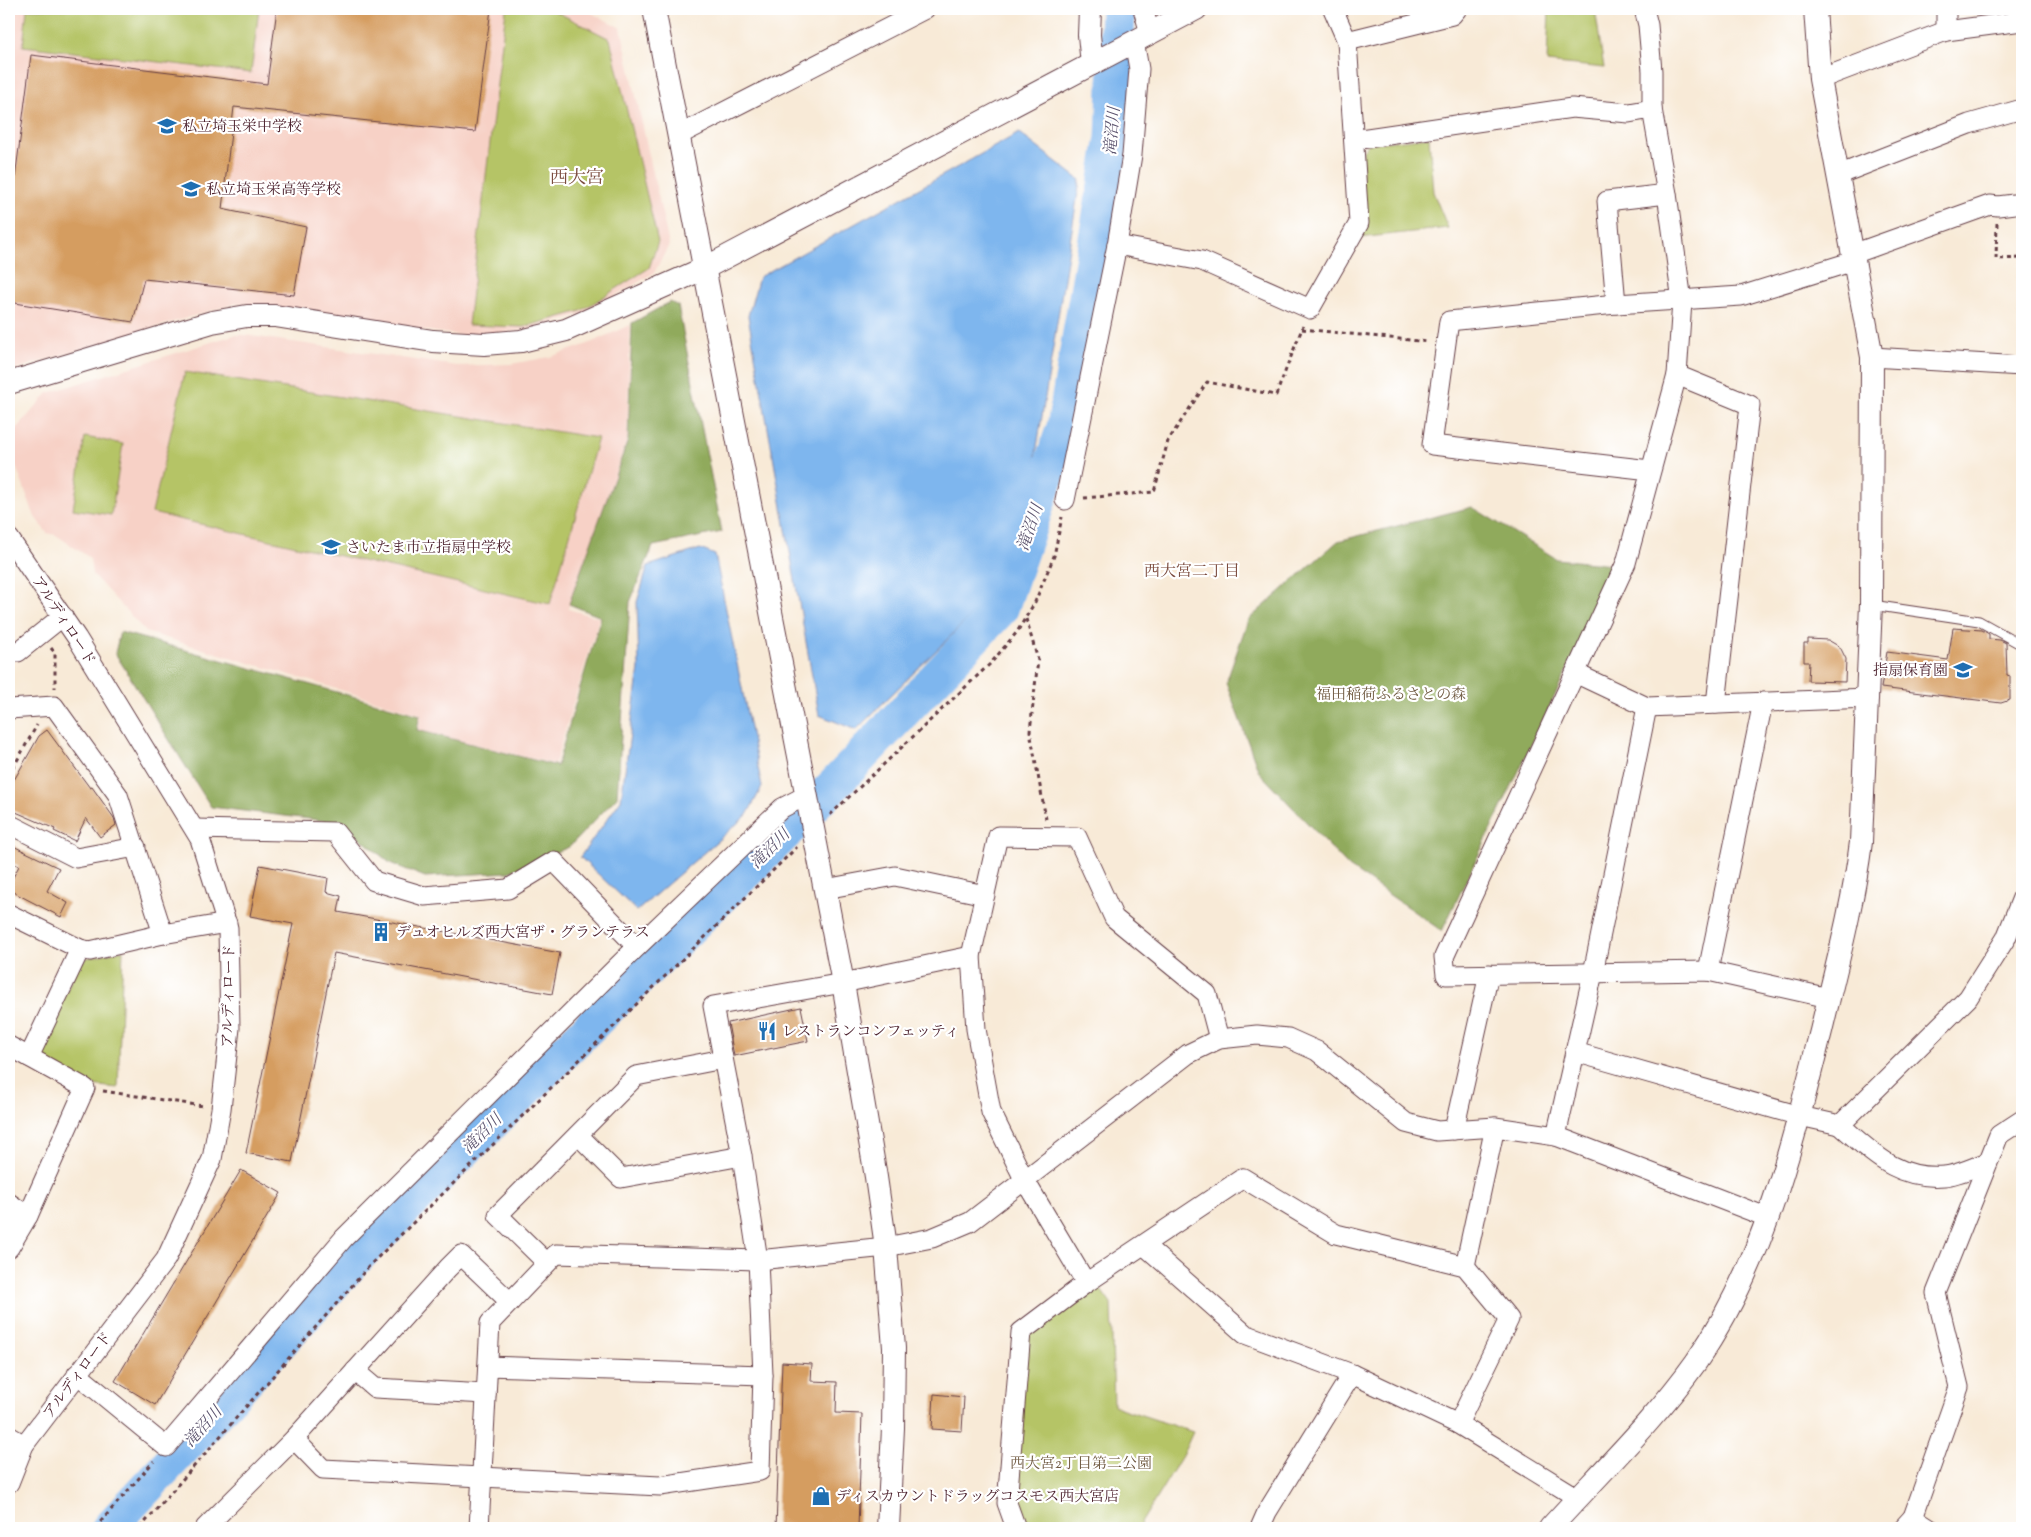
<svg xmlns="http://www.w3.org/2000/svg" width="2031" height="1537" viewBox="0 0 2031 1537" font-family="'Sorts Mill Goudy','Noto Serif JP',serif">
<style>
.built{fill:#f7d1c6}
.green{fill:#b5c466;stroke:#807248}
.forest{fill:#90aa5b;stroke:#6d6443}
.water{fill:#7eb6ee;stroke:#646a8c}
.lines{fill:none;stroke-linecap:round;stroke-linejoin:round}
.river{stroke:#7eb6ee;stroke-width:35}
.building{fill:#d59d60}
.service-casing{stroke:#643d45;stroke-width:11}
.minor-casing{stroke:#643d45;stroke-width:21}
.tertiary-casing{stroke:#643d45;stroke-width:24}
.path{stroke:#643d45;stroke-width:3;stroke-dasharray:4 4;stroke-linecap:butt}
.service{stroke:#fff;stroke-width:9}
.minor{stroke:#fff;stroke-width:19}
.tertiary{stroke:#fff;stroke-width:22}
.labels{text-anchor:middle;stroke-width:4.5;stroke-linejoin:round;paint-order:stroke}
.poi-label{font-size:15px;fill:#4a1f2b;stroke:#fff;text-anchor:start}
.street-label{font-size:15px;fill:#4a1f2b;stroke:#fff}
.park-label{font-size:15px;fill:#6f5940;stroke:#fff}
.water-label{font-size:16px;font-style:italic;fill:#5c546f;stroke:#fff}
.neighbourhood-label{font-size:16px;fill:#7b4b3e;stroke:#fff}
.quarter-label{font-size:18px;fill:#7b4b3e;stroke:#fff}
</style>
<rect width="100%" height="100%" fill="#fff"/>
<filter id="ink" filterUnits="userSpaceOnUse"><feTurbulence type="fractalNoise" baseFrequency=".02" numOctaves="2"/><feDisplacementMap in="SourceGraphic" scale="10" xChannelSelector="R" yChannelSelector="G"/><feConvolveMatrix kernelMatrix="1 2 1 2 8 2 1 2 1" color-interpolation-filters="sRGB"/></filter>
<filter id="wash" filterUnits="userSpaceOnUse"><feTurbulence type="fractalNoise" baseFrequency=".0096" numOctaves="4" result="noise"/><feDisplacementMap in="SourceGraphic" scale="20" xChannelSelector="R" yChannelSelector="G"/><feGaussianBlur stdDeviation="1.12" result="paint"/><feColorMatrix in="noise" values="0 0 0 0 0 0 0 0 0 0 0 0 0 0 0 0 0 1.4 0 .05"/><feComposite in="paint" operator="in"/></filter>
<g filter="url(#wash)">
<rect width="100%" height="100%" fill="#f8ead7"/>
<!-- built -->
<g class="built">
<path d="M9 9H584L621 28 669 245 654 273 585 313 527 330 464 336 237 303 9 371Z"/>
<path d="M630 325 627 439 568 609 599 618 555 764 419 730 421 714 146 632 92 574 90 558 56 535 47 533 35 517 9 448V437L48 393 234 335H244L457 366 511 364 550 357 588 344Z"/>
</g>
<!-- green -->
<g class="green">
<path d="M27 9H259L251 73 23 46Z"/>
<path d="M506 9H551L610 39 658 242 649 268 581 311 524 327 468 325Z"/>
<path d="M1549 9H1595L1604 68 1547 62Z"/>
<path d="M1429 137 1433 192 1448 228 1359 238 1363 151 1368 144Z"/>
<path d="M185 372 598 438 550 604 152 513Z"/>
<path d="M85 437 123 444 111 515 73 509Z"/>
<path d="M123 950 118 1088 90 1085 42 1060 40 1049 78 965 87 958Z"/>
<path d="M1098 1286 1111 1304 1114 1406 1193 1432 1182 1456 1138 1528H1022L1012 1501 1026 1334Z"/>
</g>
<!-- forest -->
<g class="forest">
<path d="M670 302 678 306 722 532 653 546 630 602 617 797 569 847 509 872 425 877 390 863 342 823 211 807 115 653 120 632 420 715 417 730 557 766 601 617 569 604 628 440 632 323Z"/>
<path d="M1472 507 1557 559 1612 565 1573 658 1442 931 1349 867 1259 772 1226 683 1248 620 1338 541Z"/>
</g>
<!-- water -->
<g class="water">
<path d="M1019 133 1080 180 1029 497 986 601 856 730 819 715 748 316 759 277Z"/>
<path d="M700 549 715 555 762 787 747 815 637 911 580 857 621 800 639 668 637 602 648 566Z"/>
</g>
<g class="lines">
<!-- river -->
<path class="river" d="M109 1528 222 1407 364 1250 833 786 1001 609 1064 427 1113 138 1118 9"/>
</g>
<g id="blocks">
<!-- building -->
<g class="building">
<path d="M277 9H491L475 132 234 107 222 209 306 227 294 295 144 279 133 322 9 302V225L31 55 267 84Z"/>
<path d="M1953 628 1982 630 1989 634V639L2000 640 2006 643 2007 675 2010 676V700L2001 703 1881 688 1887 652 1948 660Z"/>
<path d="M1808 639 1828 640 1840 647 1846 659 1845 682 1808 681 1809 662H1804V643H1808Z"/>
<path d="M47 730 90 788 92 787 114 818 116 825 100 837 86 818 75 841 54 831 55 829 9 809V789L39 736Z"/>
<path d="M9 844 59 868 47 891 68 903 61 917 9 890V885L19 866 9 861Z"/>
<path d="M260 865 328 878 326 892 341 896 338 912 560 953 552 994 334 953 292 1162 246 1153 293 924 250 916Z"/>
<path d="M801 1007 808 1041 734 1056 728 1023Z"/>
<path d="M241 1170 281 1193 155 1405 115 1381Z"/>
<path d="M782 1362 812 1364 811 1381 837 1382 836 1413 862 1414 858 1528H776Z"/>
<path d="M934 1394 964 1397 962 1431 932 1429Z"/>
</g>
</g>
</g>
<g filter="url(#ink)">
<use href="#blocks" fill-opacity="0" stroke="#643d45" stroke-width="1"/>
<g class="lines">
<!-- service casing -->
<g class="service-casing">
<path id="service" d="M1872 605 1979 621 2022 645"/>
</g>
<!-- minor casing -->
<g class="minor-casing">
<g id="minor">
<path d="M1143 9 1150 33"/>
<path d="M1333 9 1347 41 1452 15 1457 9"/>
<path d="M1644 9 1648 25 1652 71V109L1667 194 1682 301 1677 375 1626 563 1444 957 1446 975 1708 971 1829 998"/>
<path d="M1946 31V9"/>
<path d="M1820 79 1946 31 2022 21"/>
<path d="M679 135 925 9"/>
<path d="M1354 140 1572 108 1629 113 1652 109"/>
<path d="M1838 175 1969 124 2022 109"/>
<path d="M1117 245 1202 261 1310 309 1359 223 1347 41"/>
<path d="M1853 254 1990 205 1998 206 2022 203"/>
<path d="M1616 304 1607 201 1667 194"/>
<path d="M1872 357 2022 366"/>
<path d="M1677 375 1750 405 1716 704"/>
<path d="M1650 470 1432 445 1449 321 1616 304 1741 296 1854 261"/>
<path d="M1065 500 1117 245 1132 155 1139 69 1134 41"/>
<path d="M9 538 77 638 200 839 228 928 230 1028 221 1109 212 1159 166 1259 24 1445 9 1483"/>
<path d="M9 652H18L63 616"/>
<path d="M1575 673 1647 707 1867 698"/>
<path d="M9 709 54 706 118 795 163 934"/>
<path d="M9 824 76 858 136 847"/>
<path d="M195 829 335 832 374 881 424 896 508 889 554 861 637 947"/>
<path d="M825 889 895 876 985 895"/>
<path d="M9 914 80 949 90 951 163 934 227 923"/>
<path d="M1708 971 1763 702"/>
<path d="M9 1046 85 1088 28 1216 9 1248"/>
<path d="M1575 1052 1800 1116 1840 1125 1968 998 2006 938 2022 898"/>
<path d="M29 1057 80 949"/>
<path d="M1840 1125C1873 1153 1897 1180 1944 1176 1958 1175 1974 1167 1988 1162"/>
<path d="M1454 1130 1489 974"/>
<path d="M578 1135 621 1178 742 1156"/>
<path d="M1556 1136 1593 973 1647 707"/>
<path d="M9 1203 28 1216"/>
<path d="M1144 1245 1245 1334 1352 1374 1458 1424 1578 1498"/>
<path d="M547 1263 498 1215 636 1076 723 1059"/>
<path d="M1465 1266 1495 1127"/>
<path d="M1086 1283 1024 1179 991 1112 976 1029 971 956 998 836 1077 837 1114 918 1207 994 1219 1039"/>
<path d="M488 1366 763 1375"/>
<path d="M355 1371 375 1388 486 1394"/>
<path d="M77 1374 166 1447 344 1238 637 947 782 808 807 795"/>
<path d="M9 1436 24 1445"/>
<path d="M294 1439 323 1469 660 1486 760 1471 763 1375 758 1260 742 1156 713 1006 843 983 971 956"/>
<path d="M1913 1517 1930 1528"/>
<path d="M205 1528 294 1439 448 1268 461 1255 510 1302"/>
<path d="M479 1528 490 1323 556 1254 758 1260 886 1247 932 1238 970 1222 1188 1054 1219 1039 1257 1035 1288 1038 1317 1051 1406 1123 1437 1131 1495 1127 1556 1136 1769 1218"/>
<path d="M1016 1528 1007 1503 1021 1332 1086 1283 1243 1178 1336 1234 1465 1266 1509 1319 1458 1424"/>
<path d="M1260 1528 1267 1512 1352 1374"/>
<path d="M1903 1528 1913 1517 1959 1387 1936 1293 1999 1135 2022 1120"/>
</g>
</g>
<!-- tertiary casing -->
<g class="tertiary-casing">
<g id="tertiary">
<path d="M654 9 843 983 876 1177 886 1247 894 1348 893 1428 888 1528"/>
<path d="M1090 9 1089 35 1092 64"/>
<path d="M9 383 212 322 247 316H275L433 341 484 344 521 341 566 330 705 268 1196 9"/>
<path d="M1550 1528C1599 1474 1653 1422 1696 1362 1764 1264 1792 1145 1821 1031 1836 968 1853 906 1861 842L1871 604 1872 357 1820 79 1815 9"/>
</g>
</g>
<!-- path -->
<g class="path">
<path d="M1997 223 1996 259 2022 258"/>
<path d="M1302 329 1429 342"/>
<path d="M1084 498 1154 492 1168 441 1207 382 1276 395 1303 326"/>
<path d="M1026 619 1038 660 1030 731 1046 819"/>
<path d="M51 648 55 653V688"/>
<path d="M9 775 37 725"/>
<path d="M830 815 991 663 1017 632 1035 602 1054 556 1062 517"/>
<path d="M103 1091 203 1106"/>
<path d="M95 1528 154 1461"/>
<path d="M140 1528 371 1264 797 847"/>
</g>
<!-- service -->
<use href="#service" class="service"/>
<!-- minor -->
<use href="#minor" class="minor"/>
<!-- tertiary -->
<use href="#tertiary" class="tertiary"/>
</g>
</g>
<!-- icons -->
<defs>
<g id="school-bare" transform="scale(1.5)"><path d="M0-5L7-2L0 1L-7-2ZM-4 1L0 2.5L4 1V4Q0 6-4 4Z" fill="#1f6fb2" stroke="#fff" stroke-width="2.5" paint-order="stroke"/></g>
<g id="building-bare" transform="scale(1.5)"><path d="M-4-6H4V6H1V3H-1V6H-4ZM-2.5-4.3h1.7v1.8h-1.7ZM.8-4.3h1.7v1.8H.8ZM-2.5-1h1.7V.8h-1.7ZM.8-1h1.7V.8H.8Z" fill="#1f6fb2" stroke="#fff" stroke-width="2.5" paint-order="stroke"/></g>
<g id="restaurant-bare" transform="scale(1.5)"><path d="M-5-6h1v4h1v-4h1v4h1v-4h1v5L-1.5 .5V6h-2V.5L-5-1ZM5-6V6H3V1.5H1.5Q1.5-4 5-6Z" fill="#1f6fb2" stroke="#fff" stroke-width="2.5" paint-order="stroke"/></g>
<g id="shop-bare" transform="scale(1.5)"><path d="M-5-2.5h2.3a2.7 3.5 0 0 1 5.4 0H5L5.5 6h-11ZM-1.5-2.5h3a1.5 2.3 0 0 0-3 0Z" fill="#1f6fb2" stroke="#fff" stroke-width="2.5" paint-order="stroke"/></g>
</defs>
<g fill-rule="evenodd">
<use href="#school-bare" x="167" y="126"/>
<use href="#school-bare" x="191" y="189"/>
<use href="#school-bare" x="331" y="547"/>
<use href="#school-bare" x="1963" y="670"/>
<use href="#building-bare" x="381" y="932"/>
<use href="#restaurant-bare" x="767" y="1031"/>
<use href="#shop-bare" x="821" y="1496"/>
</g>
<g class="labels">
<!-- poi labels -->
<g class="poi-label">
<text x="182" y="131">私立埼玉栄中学校</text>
<text x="206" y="194">私立埼玉栄高等学校</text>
<text x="346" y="552">さいたま市立指扇中学校</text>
<text x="1948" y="675" text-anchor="end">指扇保育園</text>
<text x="396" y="937">デュオヒルズ西大宮ザ・グランテラス</text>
<text x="782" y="1036">レストランコンフェッティ</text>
<text x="836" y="1501">ディスカウントドラッグコスモス西大宮店</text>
</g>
<!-- street labels -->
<g class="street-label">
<text transform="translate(64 620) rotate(57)" y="5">アルディロード</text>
<text transform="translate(228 996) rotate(-89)" y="5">アルディロード</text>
<text transform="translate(77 1375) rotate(-53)" y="5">アルディロード</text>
</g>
<!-- park labels -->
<g class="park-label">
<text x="1391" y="699">福田稲荷ふるさとの森</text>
<text x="1081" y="1468">西大宮2丁目第二公園</text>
</g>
<!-- water labels -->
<g class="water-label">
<text transform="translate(1111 131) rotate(-85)" y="6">滝沼川</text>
<text transform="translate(1029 527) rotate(-71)" y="6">滝沼川</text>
<text transform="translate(769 848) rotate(-45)" y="6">滝沼川</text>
<text transform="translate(481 1133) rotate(-45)" y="6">滝沼川</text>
<text transform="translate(202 1426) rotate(-48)" y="6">滝沼川</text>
</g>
<!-- neighbourhood labels -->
<g class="neighbourhood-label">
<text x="1192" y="576">西大宮二丁目</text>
</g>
<!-- quarter labels -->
<g class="quarter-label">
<text x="577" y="183">西大宮</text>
</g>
</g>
<!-- margin -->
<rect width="2031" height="1537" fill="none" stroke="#fff" stroke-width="30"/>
</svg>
